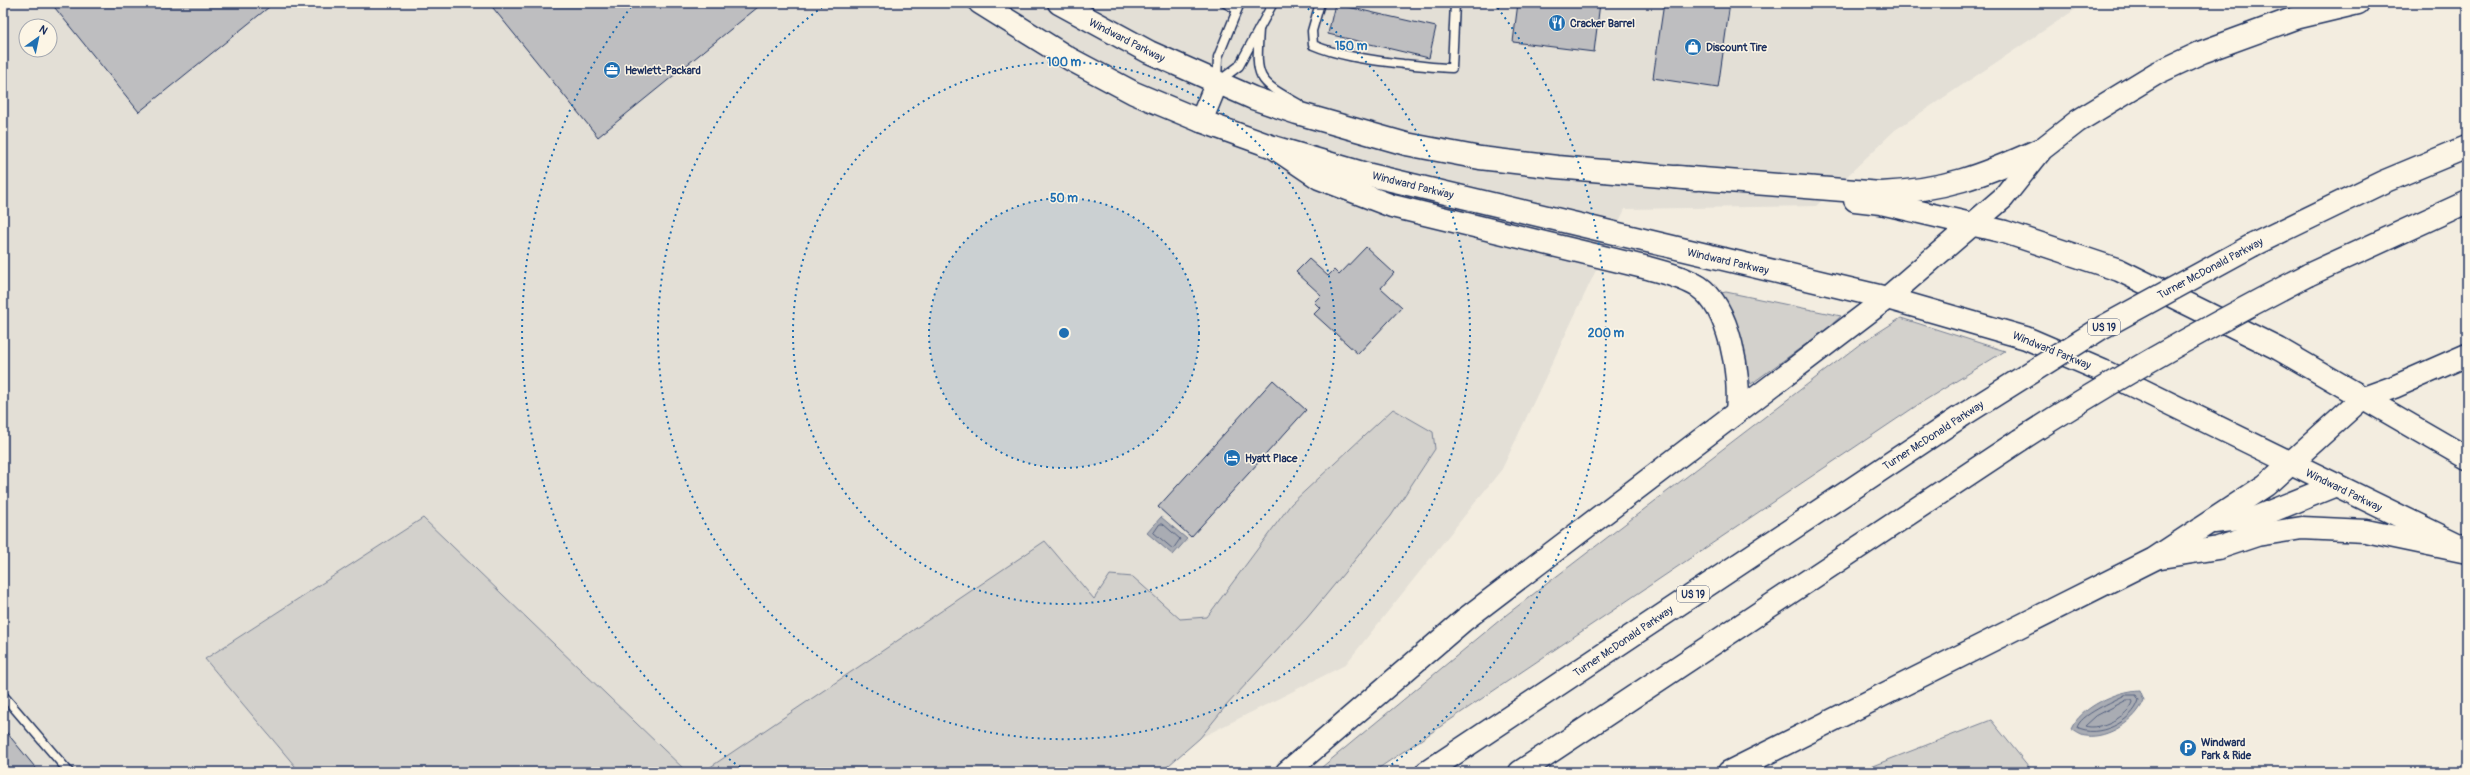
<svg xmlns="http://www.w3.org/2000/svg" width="2470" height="775" viewBox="0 0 2470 775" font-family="Pangolin,sans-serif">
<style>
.built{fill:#e3dfd6;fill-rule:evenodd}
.green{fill:#d3d1cc;stroke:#778095}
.water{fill:#a9acb3;stroke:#707a91}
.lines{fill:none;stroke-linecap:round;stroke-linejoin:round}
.shore{stroke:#546180;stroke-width:1}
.building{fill:#bebec0;stroke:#1b2f5e}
.service-casing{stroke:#1b2f5e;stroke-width:11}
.secondary-casing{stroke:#1b2f5e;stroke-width:25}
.motorway-casing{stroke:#1b2f5e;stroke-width:25}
.service{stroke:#fcf5e5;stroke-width:8}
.secondary{stroke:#fcf5e5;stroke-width:22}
.motorway{stroke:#fcf5e5;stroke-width:22}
.motorway-bridge-casing{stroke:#1b2f5e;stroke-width:25;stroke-linecap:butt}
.motorway-bridge{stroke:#fcf5e5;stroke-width:22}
.ring{fill:none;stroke:#1f6fb2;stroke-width:2;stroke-dasharray:2 4}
.labels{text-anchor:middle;stroke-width:3;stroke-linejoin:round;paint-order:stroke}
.shield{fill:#fcf5e5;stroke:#5e6a86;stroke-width:1}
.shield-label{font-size:10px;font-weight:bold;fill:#1b2f5e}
.poi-label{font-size:11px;font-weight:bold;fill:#1b2f5e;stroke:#fcf5e5;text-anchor:start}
.street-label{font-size:11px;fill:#1b2f5e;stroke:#fcf5e5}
.centre{fill:#1f6fb2;stroke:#fcf5e5;stroke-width:2}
.ring-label{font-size:12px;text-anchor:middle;font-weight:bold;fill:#1f6fb2;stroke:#fcf5e5;stroke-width:3;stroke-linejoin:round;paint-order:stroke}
</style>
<rect width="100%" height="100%" fill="#f3ede0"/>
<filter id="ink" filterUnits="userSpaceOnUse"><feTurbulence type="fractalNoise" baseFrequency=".025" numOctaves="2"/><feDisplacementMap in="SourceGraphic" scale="8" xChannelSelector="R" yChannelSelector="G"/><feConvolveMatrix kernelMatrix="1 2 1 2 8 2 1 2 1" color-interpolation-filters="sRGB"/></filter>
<g filter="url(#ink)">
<!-- built -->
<path class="built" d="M3 3H2085L1895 130 1816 206 1625 209 1502 469 1345 665 1200 738 1094 600 703 772H687L423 519 205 659 300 772H3ZM26 26H50V50H26Z"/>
<!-- green -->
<g class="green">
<path d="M1726 292 1841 316 1828 328 1751 384 1721 298V293Z"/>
<path d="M1901 318 2005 351 1919 404 1373 772H1316L1506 615 1860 344Z"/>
<path d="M1393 409 1433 432 1435 449 1391 516 1307 618 1225 707 1200 738 1161 772H703L1045 541 1094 599 1110 575 1133 577 1180 619 1207 617 1291 504Z"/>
<path d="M423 518 687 772H300L205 659Z"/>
<path d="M1991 720 2033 772H1857Z"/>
</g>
<!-- water -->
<g class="water">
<path d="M1161 517 1187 539 1173 555 1147 533Z"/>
<path d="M2140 690 2144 700C2137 720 2108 739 2086 736 2081 736 2075 731 2071 729 2081 707 2116 691 2140 690Z"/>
</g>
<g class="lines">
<!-- shore -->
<g class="shore">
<path d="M1160 524H1163L1180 539 1173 549 1154 533Z"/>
<path d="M2125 695H2136L2139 700C2133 722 2097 739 2077 728 2079 715 2114 701 2125 695Z"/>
<path d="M2127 700H2132L2133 702C2129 716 2099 731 2085 726L2096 716Z"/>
</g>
</g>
<!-- building -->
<g class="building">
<path d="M51 3H274L139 112Z"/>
<path d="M489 3H763L598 137Z"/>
<path d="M1518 3H1600L1594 52 1513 42Z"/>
<path d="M1664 3H1730L1718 88 1653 78Z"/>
<path d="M1335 4 1436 27 1429 58 1328 34Z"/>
<path d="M1366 247 1394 273 1381 288 1402 307 1358 354 1314 314 1320 308 1314 302 1321 295 1296 272 1309 259 1328 276 1334 270 1339 275Z"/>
<path d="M1273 380 1306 410 1191 537 1158 507Z"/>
<path d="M3 728 39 772H3Z"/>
</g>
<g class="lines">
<!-- service casing -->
<g class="service-casing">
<g id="service">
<path d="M1225 3 1236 9"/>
<path d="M1320 3 1312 31 1313 45C1341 57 1373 60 1403 64 1420 65 1435 68 1452 68L1455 3"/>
<path d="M1259 29C1256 78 1255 80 1299 104"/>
<path d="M1217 80 1218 57 1240 3"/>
<path d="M1219 81 1239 66 1273 3"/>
<path d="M3 695 69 772"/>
</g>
</g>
<!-- secondary casing -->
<g class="secondary-casing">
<g id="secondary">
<path d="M980 3 1070 59 1134 93 1201 121 1273 147 1366 174 1887 298 2026 338 2103 371 2463 547"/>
<path d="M1059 3 1149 52 1253 98 1297 113 1406 144 1480 158 1557 167 1696 179"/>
<path d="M1201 121 1217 82"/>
<path d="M1855 200 1881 203 2005 232 2119 270 2279 349 2467 458"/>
</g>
</g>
<!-- motorway casing -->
<g class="motorway-casing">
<g id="motorway">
<path d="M1273 147 1319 178 1392 206 1648 268C1665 273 1684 277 1699 287 1730 308 1741 377 1737 411"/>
<path d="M1677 177 1881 193C1945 190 1981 176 2039 150"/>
<path d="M2253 245 2383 182 2467 147"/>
<path d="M2308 275 2467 202"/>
<path d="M2214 522 2257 517 2336 485"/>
<path d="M2161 557 2218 548 2257 535 2302 528 2366 531 2467 552"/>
<path d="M1287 772 1464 620 1887 298 2003 198 2042 149 2078 121 2157 73 2202 52 2295 18 2358 3"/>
<path d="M1427 772 1960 417"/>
<path d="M1520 772 2020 440"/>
<path d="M1729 772 2154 559 2266 485 2361 399 2394 387 2467 355"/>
</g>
</g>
<!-- service -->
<use href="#service" class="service"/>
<!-- secondary -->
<use href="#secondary" class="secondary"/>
<!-- motorway -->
<use href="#motorway" class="motorway"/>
<!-- motorway-bridge casing -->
<g class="motorway-bridge-casing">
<g id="motorway-bridge">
<path d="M1960 417 2103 327 2253 245"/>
<path d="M2020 440C2113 379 2209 326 2308 275"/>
</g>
</g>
<!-- motorway-bridge -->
<use href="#motorway-bridge" class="motorway-bridge"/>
</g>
</g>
<!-- distance rings -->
<circle cx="1064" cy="333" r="135" fill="#1f6fb2" fill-opacity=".12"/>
<g class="ring">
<circle cx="1064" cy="333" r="135"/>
<circle cx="1064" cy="333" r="271"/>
<path d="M1303 5A406 406 0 1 1 825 5"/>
<path d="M745 771A542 542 0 0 1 634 3M1494 3A542 542 0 0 1 1383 771"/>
</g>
<!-- icons -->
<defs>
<g id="restaurant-disc" transform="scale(0.9)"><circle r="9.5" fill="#1f6fb2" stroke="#fcf5e5"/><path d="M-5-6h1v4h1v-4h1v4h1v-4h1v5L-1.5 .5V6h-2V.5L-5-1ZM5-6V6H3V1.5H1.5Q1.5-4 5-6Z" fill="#fff"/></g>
<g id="shop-disc" transform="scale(0.9)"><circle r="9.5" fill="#1f6fb2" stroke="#fcf5e5"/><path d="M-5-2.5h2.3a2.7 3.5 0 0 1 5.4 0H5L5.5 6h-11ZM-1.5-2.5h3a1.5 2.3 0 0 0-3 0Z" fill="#fff"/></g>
<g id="office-disc" transform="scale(0.9)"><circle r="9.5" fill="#1f6fb2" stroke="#fcf5e5"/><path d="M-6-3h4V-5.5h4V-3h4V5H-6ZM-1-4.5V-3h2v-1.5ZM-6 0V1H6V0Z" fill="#fff"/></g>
<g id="hotel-disc" transform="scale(0.9)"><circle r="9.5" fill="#1f6fb2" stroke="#fcf5e5"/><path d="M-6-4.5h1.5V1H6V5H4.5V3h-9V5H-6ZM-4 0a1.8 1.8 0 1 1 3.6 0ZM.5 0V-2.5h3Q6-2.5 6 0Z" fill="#fff"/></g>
<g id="parking-disc" transform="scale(0.9)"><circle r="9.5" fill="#1f6fb2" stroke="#fcf5e5"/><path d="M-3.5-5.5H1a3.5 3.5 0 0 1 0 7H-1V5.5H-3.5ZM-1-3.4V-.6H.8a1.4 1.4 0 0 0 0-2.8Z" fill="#fff"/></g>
</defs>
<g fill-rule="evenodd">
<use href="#restaurant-disc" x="1557" y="23"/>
<use href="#shop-disc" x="1693" y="47"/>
<use href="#office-disc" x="612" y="70"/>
<use href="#hotel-disc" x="1232" y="458"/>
<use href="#parking-disc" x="2188" y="748"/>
</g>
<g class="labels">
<!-- shield labels -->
<g class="shield">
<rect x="2088" y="319" width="32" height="16" rx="3"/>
<rect x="1677" y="586" width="32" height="16" rx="3"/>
</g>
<g class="shield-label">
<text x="2104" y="331">US 19</text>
<text x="1693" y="598">US 19</text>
</g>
<!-- poi labels -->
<g class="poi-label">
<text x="1570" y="27">Cracker Barrel</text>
<text x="1706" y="51">Discount Tire</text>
<text x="625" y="74">Hewlett-Packard</text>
<text x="1245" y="462">Hyatt Place</text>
<text x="2201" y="746">Windward<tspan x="2201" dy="13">Park &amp; Ride</tspan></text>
</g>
<!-- street labels -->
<g class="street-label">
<text transform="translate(1127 40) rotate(27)" y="4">Windward Parkway</text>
<text transform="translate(1413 185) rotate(14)" y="4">Windward Parkway</text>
<text transform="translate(1728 261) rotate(13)" y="4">Windward Parkway</text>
<text transform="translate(2210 268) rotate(-28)" y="4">Turner McDonald Parkway</text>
<text transform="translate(2052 350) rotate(22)" y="4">Windward Parkway</text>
<text transform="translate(1933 435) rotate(-33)" y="4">Turner McDonald Parkway</text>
<text transform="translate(2344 490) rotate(26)" y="4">Windward Parkway</text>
<text transform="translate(1623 641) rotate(-34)" y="4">Turner McDonald Parkway</text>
</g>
</g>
<circle cx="1064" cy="333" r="6" class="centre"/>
<g class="ring-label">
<text x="1351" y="50">150 m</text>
<text x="1064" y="66">100 m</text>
<text x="1064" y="202">50 m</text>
<text x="1606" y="337">200 m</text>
</g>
<!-- margin -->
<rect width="2470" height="775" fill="none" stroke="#fcf5e5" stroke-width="16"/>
<rect x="8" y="8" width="2454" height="759" fill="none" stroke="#1b2f5e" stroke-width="1.5" filter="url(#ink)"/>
<!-- north arrow -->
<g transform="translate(38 38) rotate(33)"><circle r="19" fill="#fcf5e5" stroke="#a2a6af"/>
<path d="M0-3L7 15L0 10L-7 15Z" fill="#1f6fb2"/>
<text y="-6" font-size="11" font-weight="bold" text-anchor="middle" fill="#1b2f5e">N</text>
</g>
</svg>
